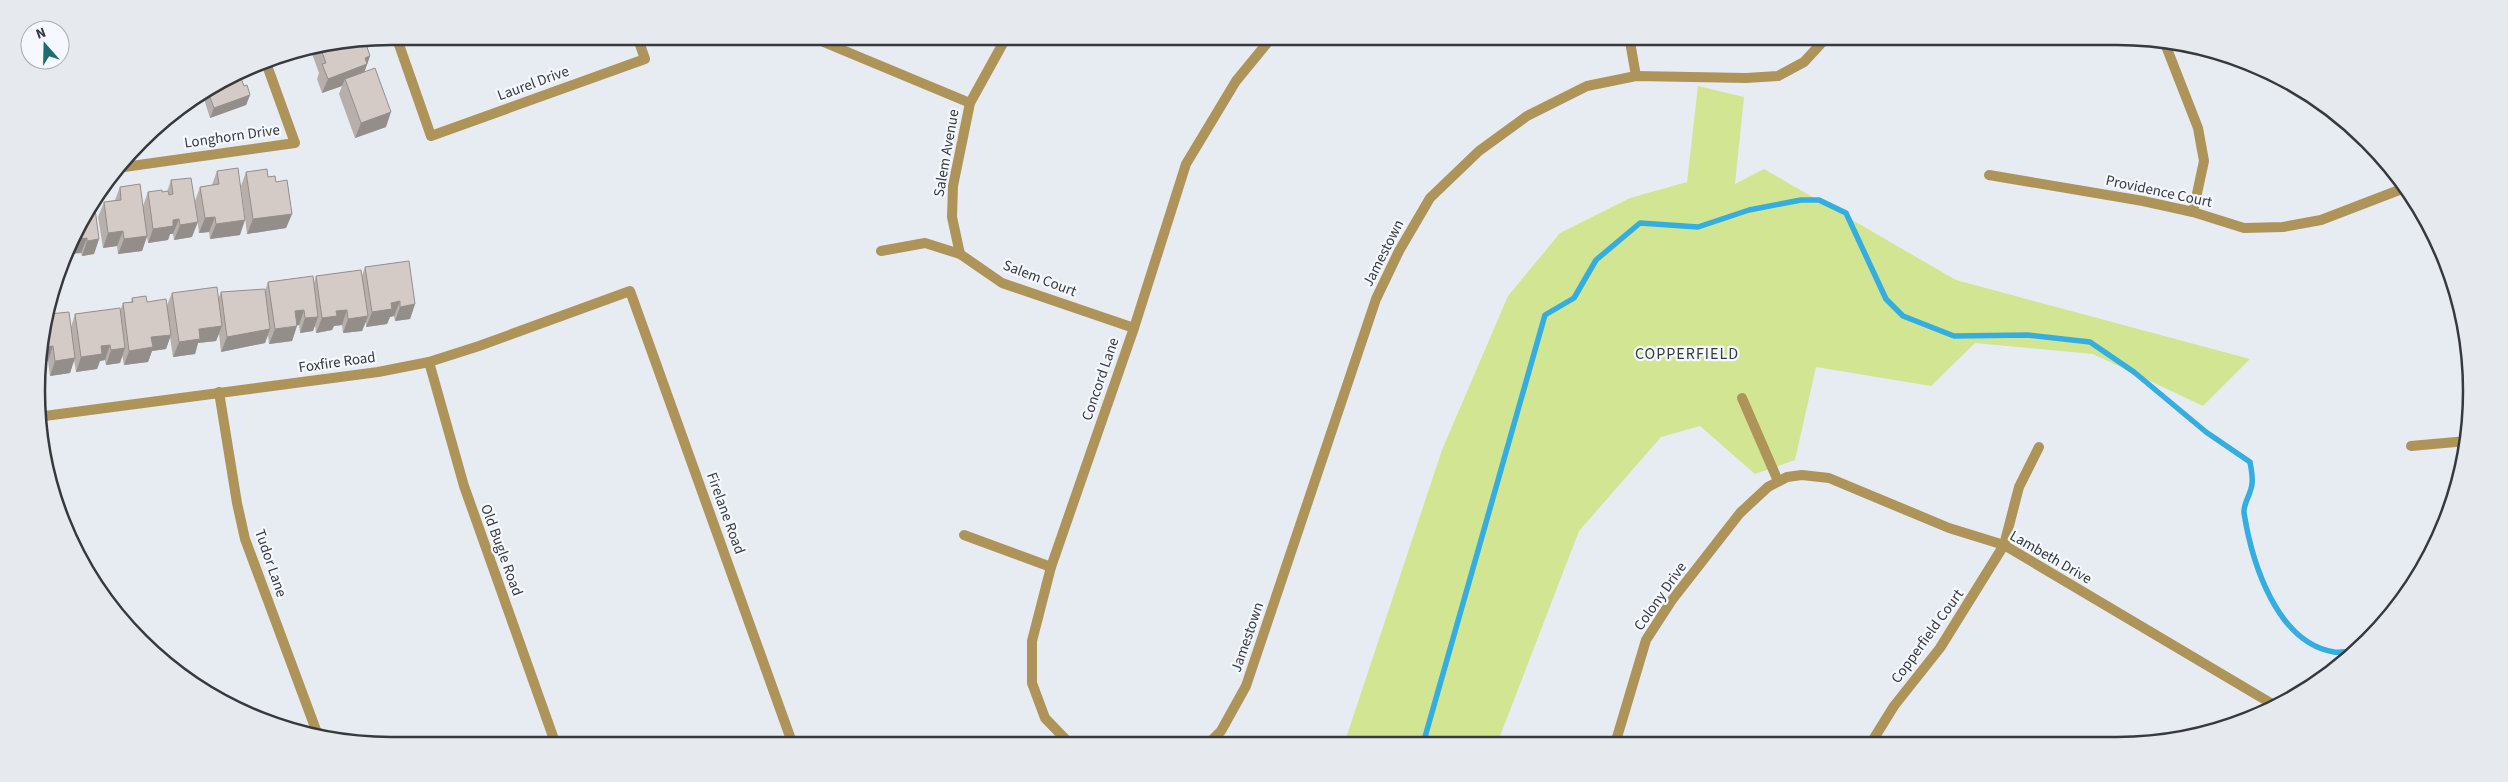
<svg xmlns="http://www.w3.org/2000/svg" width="2508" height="782" viewBox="0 0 2508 782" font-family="'Source Sans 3',sans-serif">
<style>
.green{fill:#d2e592}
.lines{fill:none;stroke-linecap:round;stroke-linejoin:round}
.stream{stroke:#34aee1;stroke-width:5.5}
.service{stroke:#af9459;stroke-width:10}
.minor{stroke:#af9459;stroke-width:10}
.wall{fill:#b6afab}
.shaded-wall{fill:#948e8b}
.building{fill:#d4cbc7;stroke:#948e8b}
.labels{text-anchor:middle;stroke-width:4.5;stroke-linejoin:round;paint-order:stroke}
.street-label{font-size:15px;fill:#37393c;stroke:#f5f9ff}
.neighbourhood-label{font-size:16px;letter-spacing:1px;fill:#37393c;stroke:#f5f9ff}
.rim{fill:none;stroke:#37393c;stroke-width:2.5}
</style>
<rect width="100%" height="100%" fill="#e7ecf3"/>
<!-- green -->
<path class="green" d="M1698 86 1744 97 1735 184 1764 169 1956 280 2250 359 2203 406 2093 354 1975 343 1931 386 1816 367 1795 460 1755 474 1700 426 1661 437 1579 531 1497 744H1344L1442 450 1508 296 1560 233 1630 198 1687 182Z"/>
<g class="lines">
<!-- stream -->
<path class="stream" d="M1423 744 1545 315 1574 298 1596 260 1640 223 1698 227 1749 210 1801 200H1819L1846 213 1886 299 1903 316 1954 336 2028 335 2090 342 2134 372 2206 432 2250 462C2251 468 2253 477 2252 484 2251 494 2243 504 2244 513 2252 563 2277 643 2334 652 2342 653 2350 651 2357 650"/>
<!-- service -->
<path class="service" d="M1742 398 1778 481"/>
<!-- minor -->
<g class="minor">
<path d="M396 36 431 136 645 59 637 36"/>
<path d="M809 36 970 103"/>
<path d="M1629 36 1636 76"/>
<path d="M2164 41 2198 128 2204 161 2193 212"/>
<path d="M117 168 295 143 265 60"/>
<path d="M1989 175 2143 201 2193 212 2244 228 2283 227 2321 220 2407 187"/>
<path d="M881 251 925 243 960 254 1002 283 1134 328"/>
<path d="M960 254 952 217 953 186 970 103 1007 36"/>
<path d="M429 362 464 486 556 745"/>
<path d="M219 392 237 503 245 539 319 738"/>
<path d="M37 417 378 372 429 362 479 346 630 291 793 745"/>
<path d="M2411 446 2467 441"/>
<path d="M964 535 1051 567"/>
<path d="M1871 743 1894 706 1940 648 2004 545 2019 487 2039 447"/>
<path d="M1208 744 1221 731 1246 686 1376 299 1399 251 1430 198 1479 151 1527 116 1587 86 1636 76 1746 78 1778 76 1804 62 1828 36"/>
<path d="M1615 744 1646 640 1672 600 1740 513 1768 487 1787 477 1802 475 1829 478 1949 528 2004 545 2274 705"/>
<path d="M1071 745 1045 718 1032 683V641L1051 567 1134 328 1186 164 1236 81 1273 36"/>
</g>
</g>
<!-- wall -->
<g class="wall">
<path d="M363 39 361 46 370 56 364 72 386 127 355 138 339 94 342 86 322 93 317 79 319 73 311 51 313 46 322 43Z"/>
<path d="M239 73 244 86 250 95 246 105 210 118 203 96Z"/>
<path d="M217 171 240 235 210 239 209 232 199 233 195 201 200 187 212 185Z"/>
<path d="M246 172 276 182 292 214 286 228 247 234 241 186Z"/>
<path d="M171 180 192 237 174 240 173 234H170L168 240 148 243 147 237 142 251 118 254 117 246 103 248 98 217 104 202 115 200 120 187 143 206 148 192H167Z"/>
<path d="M73 234 99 239 94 254 82 256 81 253 67 254Z"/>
<path d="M365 267 415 304 410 319 395 321 394 316 390 317 387 324 366 327V322L362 331 343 333 342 325 334 326 332 330 316 333 315 325 313 331 300 333 299 325H297L292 341 269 344 268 335 265 343 221 352 219 334 216 341 198 343 195 354 173 357 170 337 166 349 152 351 148 362 124 365 122 355 120 363 106 365 105 360 100 361 97 369 76 372 74 360 70 373 50 376 48 361 39 362 71 327 75 314 120 311 123 303 131 302 132 298 147 302 167 305 172 293 218 299 221 292 265 291 268 282 314 283 316 276H362Z"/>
</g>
<!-- shaded-wall -->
<g class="shaded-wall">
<path d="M363 39 358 53V40Z"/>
<path d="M370 56 362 79H345L342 86 322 93 328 79 365 58Z"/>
<path d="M250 95 246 105 210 118 214 108Z"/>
<path d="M391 112 386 127 355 138 361 123Z"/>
<path d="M292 214 286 228 247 234 253 219Z"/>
<path d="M215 217 209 232 199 233 205 218Z"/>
<path d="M179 219 173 234H170L168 240 148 243 153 229 173 220Z"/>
<path d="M245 220 240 235 210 239 216 224Z"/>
<path d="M198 222 192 237 174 240 180 225Z"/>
<path d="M123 231 117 246 103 248 108 233Z"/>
<path d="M147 236 142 251 118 254 124 239Z"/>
<path d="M87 238 81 253 67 254 71 240Z"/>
<path d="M99 239 94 254 82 256 87 241Z"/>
<path d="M400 301 394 316 390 317 387 324 366 327 372 312 391 303Z"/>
<path d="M415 304 410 319 395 321 400 307Z"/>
<path d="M304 310 299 325 290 326 295 311Z"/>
<path d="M347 310 342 325 334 326 332 330 316 333 322 318 336 311Z"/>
<path d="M368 316 362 331 343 333 348 319Z"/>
<path d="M318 317 313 331 300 333 305 318Z"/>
<path d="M222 326 216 341 198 343 195 354 173 357 179 342 199 329Z"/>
<path d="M297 326 292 341 269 344 275 329Z"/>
<path d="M270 329 265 343 221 352 227 337Z"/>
<path d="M171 335 166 349 152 351 148 362 124 365 129 351 151 337Z"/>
<path d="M110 345 105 360 100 361 97 369 76 372 81 357 101 346Z"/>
<path d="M53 346 48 361 39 362V348Z"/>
<path d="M125 348 120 363 106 365 111 350Z"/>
<path d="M75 358 70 373 50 376 55 361Z"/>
</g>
<!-- building -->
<g class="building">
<path d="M361 39 358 40 361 46 366 44 370 56 365 58 367 64 328 79 322 64 326 63 319 44Z"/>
<path d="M375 68 391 112 361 123 345 79Z"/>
<path d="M239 73 244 86 247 85 250 95 214 108 208 92Z"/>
<path d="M238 168 245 220 216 224 215 217 205 218 200 187 219 184 217 171Z"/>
<path d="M267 169 268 177 275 176 276 182 287 180 292 214 253 219 246 172Z"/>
<path d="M191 178 198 222 180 225 179 219 173 220V226L153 229 148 192 162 190V192L168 191 169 195 173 194 171 180Z"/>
<path d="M140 184 147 236 124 239 123 231 108 233 104 202 121 200 120 187Z"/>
<path d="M94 201 99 239 87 241V238L71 240 73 234Z"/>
<path d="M409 261 415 304 400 307V301L391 303 392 309 372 312 365 267Z"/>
<path d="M361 270 368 316 348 319 347 310 336 311 337 316 322 318 316 276Z"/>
<path d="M313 276 318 317 305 318 304 310 295 311 297 326 275 329 268 282Z"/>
<path d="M217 287 222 326 199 329 200 339 179 342 172 293Z"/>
<path d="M265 289 270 329 227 337 221 292Z"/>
<path d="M146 296 147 302 166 299 171 335 151 337 153 347 129 351 123 303 133 302 132 298Z"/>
<path d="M120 308 125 348 111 350 110 345 101 346 102 354 81 357 75 314Z"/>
<path d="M69 312 75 358 55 361 53 346 39 348V345L49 314Z"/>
</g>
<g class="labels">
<!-- street labels -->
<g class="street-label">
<text transform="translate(533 83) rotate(-20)" y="5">Laurel Drive</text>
<text transform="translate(232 136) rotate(-8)" y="5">Longhorn Drive</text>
<text transform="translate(946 153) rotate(-80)" y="5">Salem Avenue</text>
<text transform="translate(2159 191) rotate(12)" y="5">Providence Court</text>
<text transform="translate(1383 253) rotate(-63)" y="5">Jamestown</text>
<text transform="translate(1040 278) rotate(21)" y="5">Salem Court</text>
<text transform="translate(337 362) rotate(-8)" y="5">Foxfire Road</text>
<text transform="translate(1100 379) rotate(-71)" y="5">Concord Lane</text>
<text transform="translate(726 513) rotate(70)" y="5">Firelane Road</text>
<text transform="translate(502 550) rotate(70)" y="5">Old Bugle Road</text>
<text transform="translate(2051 557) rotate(30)" y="5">Lambeth Drive</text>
<text transform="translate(271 563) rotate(71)" y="5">Tudor Lane</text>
<text transform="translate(1660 596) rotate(-55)" y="5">Colony Drive</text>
<text transform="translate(1927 636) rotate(-54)" y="5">Copperfield Court</text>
<text transform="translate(1247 637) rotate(-71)" y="5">Jamestown</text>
</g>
<!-- neighbourhood labels -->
<g class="neighbourhood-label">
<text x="1687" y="359">COPPERFIELD</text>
</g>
</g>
<!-- crop -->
<path d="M0 0H2508V782H0ZM391 45H2117A346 346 0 0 1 2463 391V391A346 346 0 0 1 2117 737H391A346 346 0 0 1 45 391V391A346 346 0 0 1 391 45Z" fill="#e6eaef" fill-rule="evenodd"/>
<path class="rim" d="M391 45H2117A346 346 0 0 1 2463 391V391A346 346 0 0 1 2117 737H391A346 346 0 0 1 45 391V391A346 346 0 0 1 391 45Z"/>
<!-- north arrow -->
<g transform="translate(45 45) rotate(340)"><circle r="24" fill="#f5f9ff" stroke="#a9acb1"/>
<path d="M0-4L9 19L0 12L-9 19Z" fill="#1f6b70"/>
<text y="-8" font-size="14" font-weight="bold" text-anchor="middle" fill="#37393c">N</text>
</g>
</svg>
